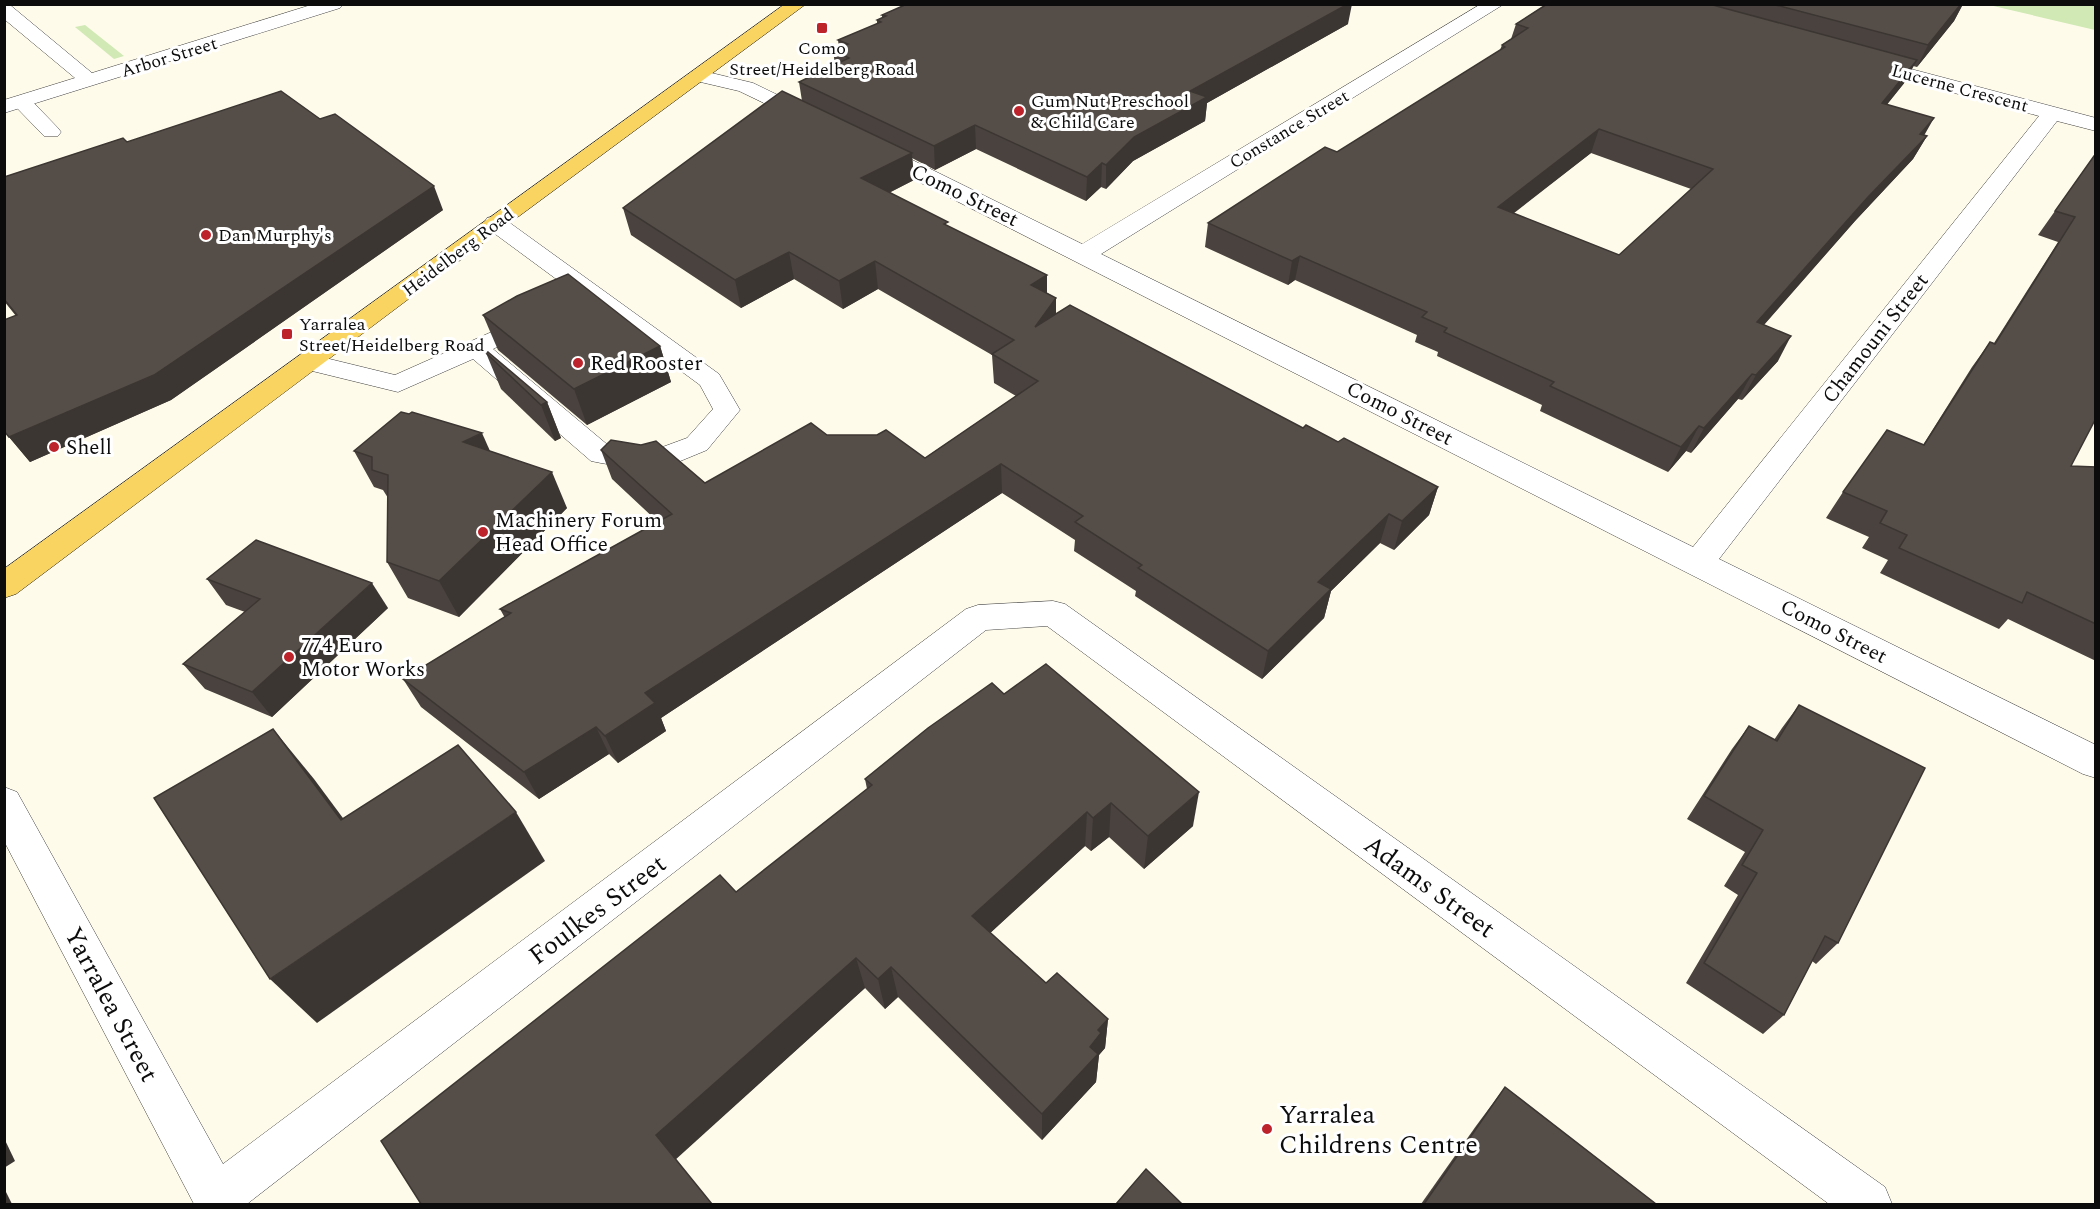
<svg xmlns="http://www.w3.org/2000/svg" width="2100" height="1209" viewBox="0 0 2100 1209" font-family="Spectral,serif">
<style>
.green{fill:#d0e9b5}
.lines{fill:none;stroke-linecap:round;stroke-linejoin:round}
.lane-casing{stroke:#3f3f3f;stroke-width:1}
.street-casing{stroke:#3f3f3f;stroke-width:1}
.primary-casing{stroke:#1d1d1d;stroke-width:1}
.lane{fill:#fff;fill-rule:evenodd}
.street{fill:#fff;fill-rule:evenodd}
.primary{fill:#fad461;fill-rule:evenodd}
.wall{fill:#49423e;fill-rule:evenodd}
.shaded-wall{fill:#3c3632}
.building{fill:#554d48;stroke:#3c3632;stroke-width:1.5;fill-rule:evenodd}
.poi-dot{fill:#bd232b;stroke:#fff;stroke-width:2}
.labels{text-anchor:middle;stroke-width:6;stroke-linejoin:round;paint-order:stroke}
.far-poi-label{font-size:18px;fill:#0c0c0c;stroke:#fff;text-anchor:start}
.far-street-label{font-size:18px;fill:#0c0c0c;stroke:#fff}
.street-label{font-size:21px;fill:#0c0c0c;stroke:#fff}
.poi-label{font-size:21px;fill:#0c0c0c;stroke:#fff;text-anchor:start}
.near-street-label{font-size:26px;fill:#0c0c0c;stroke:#fff}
.near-poi-label{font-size:26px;fill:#0c0c0c;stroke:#fff;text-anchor:start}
</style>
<rect width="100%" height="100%" fill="#fffbeb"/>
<!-- green -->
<g class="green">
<path d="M1989 5H2095V30Z"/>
<path d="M85 25 90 29 124 56 114 59 75 27Z"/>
</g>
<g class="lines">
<!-- lane casing -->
<g class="lane-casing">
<g id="lane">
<path d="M22 96 29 98 58 128 61 132 58 136H44L15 106 12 102 15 98Z"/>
<path d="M495 216 503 218 719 374 740 410 707 450 661 469 651 471 601 463 591 461 473 359 398 392 300 368 296 362 300 356 309 354 395 375 496 330 505 333 509 338 505 343 493 349 609 446 649 452 687 438 713 409 700 385 487 228 484 223 487 218Z"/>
</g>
</g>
<!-- street casing -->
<g class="street-casing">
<g id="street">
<path d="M4 4 10 5 92 73 314 4H343L340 8 4 113V100L75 78 4 19Z"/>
<path d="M1481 4H1504L1101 254 1693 547 2039 116 1859 67 1856 63 1859 59H1873L2096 118V131L2057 121 1719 559 2096 745V778L2083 774 864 154 861 149 864 144 872 142 880 144 1082 244Z"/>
<path d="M699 70 753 83 819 115 822 119 819 123 812 125 805 123 739 91 692 80 689 76 692 72Z"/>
<path d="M1053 601 1065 604 1885 1187 1892 1204H1829L1047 626 986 630 247 1204H194L4 841V787L17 792 223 1164 966 609 978 605Z"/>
</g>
</g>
<!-- primary casing -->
<g class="primary-casing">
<path id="primary" d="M785 4H806L503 228 16 594 4 598V569Z"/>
</g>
<!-- lane -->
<use href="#lane" class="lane"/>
<!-- street -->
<use href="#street" class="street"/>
<!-- primary -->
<use href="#primary" class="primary"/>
</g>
<!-- wall -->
<g class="wall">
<path d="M1547 4H1963L1954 21 1917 67 1913 66 1905 82 1887 104 1924 135 1927 136 1913 159 1855 221 1764 325 1778 361 1742 400 1738 399 1691 453 1686 451 1668 472 1540 411 1542 405 1437 356 1438 352 1415 342 1417 335 1295 280 1288 285 1205 247 1208 223 1337 152 1500 50 1502 45 1511 39 1516 24ZM1591 153 1691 189 1619 255 1513 213Z"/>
<path d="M882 15 1348 24 1207 103 1205 121 1133 161 1106 189 1101 187 1086 201 976 149 935 170 912 158 914 180 889 193 948 226 1047 275V293L1056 298V314L1303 428 1338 442 1438 487 1429 515 1394 550 1380 543 1331 591 1324 618 1262 679 1135 596 1136 591 1074 551 1075 540 1002 493 661 718 666 731 618 763 609 754 539 799 421 707 403 679 505 618 500 609 658 522 612 479 601 450 705 483 827 435 925 458 1016 396 994 383 992 355 878 289 843 309 794 279 741 308 631 235 623 208 802 101 799 82 835 65 833 50 839 48 838 40 877 24V20L882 18Z"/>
<path d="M127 142 443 210 171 400 30 462 9 437 16 316 4 301V177Z"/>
<path d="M2094 156 2071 466 2096 467V661L2008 619 1999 629 1880 573 1888 560 1862 548 1869 537 1826 518 1843 492 1923 445 1972 367 1990 342 1994 343 2058 242 2038 235Z"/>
<path d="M483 315 660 346 671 382 587 425 498 350Z"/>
<path d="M486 353 547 402 561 438 555 441 501 389Z"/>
<path d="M354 451H490L567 508 459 617 408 598 387 562 388 498 383 490 374 487Z"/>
<path d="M207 579 388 608 272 717 205 689 183 664 245 612 226 605Z"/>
<path d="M1004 694 1193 826 1144 869 1109 837 1091 851 1085 846 990 933 1046 983 1108 1019 1105 1048 1099 1055 1096 1082 1042 1140 898 997 885 1009 865 988 675 1159 421 1204 736 892 867 789 865 779Z"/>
<path d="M1799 705 1838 943 1816 964 1812 961 1784 1015 1763 1034 1686 983 1738 895 1724 886 1745 852 1687 819 1732 749 1749 726 1774 740 1782 728Z"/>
<path d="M1505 1087 1656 1204H1421L1476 1126Z"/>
</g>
<!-- shaded-wall -->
<g class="shaded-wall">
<path d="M1348 4H1352L1348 24 1207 103 1205 121 1133 161 1106 189V165L1134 137 1190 91Z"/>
<path d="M1961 4H1963L1954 21 1917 67 1928 45Z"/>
<path d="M1917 60 1905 82 1870 126 1882 103Z"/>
<path d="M1934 118 1921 141 1927 136 1913 159 1855 221 1744 347 1757 322Z"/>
<path d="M975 125 976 149 935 170 934 146Z"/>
<path d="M1599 129 1591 153 1491 231 1498 207Z"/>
<path d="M912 153 914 180 864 205 861 178Z"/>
<path d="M1102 163 1101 187 1086 201 1087 177Z"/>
<path d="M434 186 443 210 171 400 30 462 9 437Z"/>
<path d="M789 252 794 279 741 308 735 280Z"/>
<path d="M1300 256 1295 280 1288 285 1292 261Z"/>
<path d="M875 261 878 289 843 309 839 281Z"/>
<path d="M1047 275V304L1031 285Z"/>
<path d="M1056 298V326L1035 327Z"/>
<path d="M1791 336 1778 361 1742 400 1756 375Z"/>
<path d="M660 346 671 382 587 425 574 389Z"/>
<path d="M1752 374 1738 399 1691 453 1704 428Z"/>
<path d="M547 402 561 438 555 441 541 405Z"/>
<path d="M1699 426 1686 451 1668 472 1681 447Z"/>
<path d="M482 433 498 469 463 442Z"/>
<path d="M1001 464 1002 493 661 718 666 731 618 763 605 736 645 693Z"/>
<path d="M552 472 567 508 459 617 439 581Z"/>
<path d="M1438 487 1429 515 1394 550 1402 521Z"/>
<path d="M1389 514 1380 543 1331 591 1324 618 1262 679 1268 651 1318 582Z"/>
<path d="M372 583 388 608 272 717 252 692Z"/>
<path d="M596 727 609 754 539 799 524 772Z"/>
<path d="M273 729 314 779 380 868 341 820Z"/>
<path d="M1199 792 1193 826 1144 869 1148 836Z"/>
<path d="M1111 803 1109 837 1091 851 1093 818Z"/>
<path d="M516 812 545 861 317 1023 270 979Z"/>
<path d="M1087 812 1085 846 975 947 972 916Z"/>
<path d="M856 958 865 988 674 1161 656 1135Z"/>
<path d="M891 967 898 997 885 1009 878 979Z"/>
<path d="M1108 1019 1105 1048 1099 1055 1096 1082 1042 1140V1114L1090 1047 1098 1030Z"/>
<path d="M4 1138 15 1161 4 1168Z"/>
<path d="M4 1188 12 1204H4Z"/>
</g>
<!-- building -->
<g class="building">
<path d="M907 4H1348L1190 91 1207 97 1134 137 1106 165 1102 163 1087 177 975 125 934 146 799 82 849 58 833 50 848 44 838 40 881 22 877 20 886 16 882 15Z"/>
<path d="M1547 4H1709L1917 60 1882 103 1934 118 1920 134 1927 136 1868 197 1757 322 1791 336 1756 375 1752 374 1704 428 1699 426 1681 447 1550 386 1554 382 1444 332 1447 328 1422 317 1427 312 1300 256 1292 261 1208 223 1325 147 1337 152 1505 47 1502 45 1528 28 1516 24ZM1599 129 1713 169 1619 255 1498 207Z"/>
<path d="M1772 4H1961L1928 45Z"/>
<path d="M281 91 320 119 335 114 434 186 154 375 9 437 4 431V320L17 315 4 299V177L123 138 127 142Z"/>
<path d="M782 91 912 153 861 178 948 222 944 224 1047 275 1031 285 1056 298 1035 327 1070 305 1303 428 1306 425 1338 442 1344 438 1438 487 1402 521 1389 514 1318 582 1331 589 1268 651 1138 568 1142 565 1075 522 1083 516 1001 464 645 693 655 703 605 736 596 727 524 772 403 679 511 613 500 609 672 514 601 450 611 440 641 445 656 441 705 483 811 423 827 435H877L886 430 925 458 1038 381 992 354 1014 340 875 261 839 281 789 252 735 280 623 208Z"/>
<path d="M2094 156 2096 157V418L2071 466 2096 467V624L2027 592 2022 603 1899 548 1907 535 1880 523 1887 511 1843 492 1887 430 1924 445 1990 342 1995 344 2075 217 2055 211Z"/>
<path d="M568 274 660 346 574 389 483 315 517 296Z"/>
<path d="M488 352 547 402 541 405 486 353Z"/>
<path d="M401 412 409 414 412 412 482 433 463 442 552 472 439 581 387 562 388 475 372 470V457L354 451Z"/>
<path d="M256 540 372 583 252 692 183 664 260 599 207 579Z"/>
<path d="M1046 664 1199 792 1148 836 1111 803 1093 818 1087 812 972 916 1046 983 1057 973 1108 1019 1098 1030 1101 1033 1090 1047 1098 1054 1042 1114 891 967 878 979 856 958 656 1135 712 1204H421L381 1141 720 875 736 892 872 785 865 779 928 728 992 683 1004 694Z"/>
<path d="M1799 705 1925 768 1838 943 1825 936 1784 1015 1704 963 1757 873 1742 865 1763 830 1704 796 1749 726 1777 741Z"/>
<path d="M273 729 341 820 458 745 516 812 270 979 154 798Z"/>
<path d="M1505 1087 1656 1204H1424Z"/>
<path d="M1146 1169 1182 1204H1116Z"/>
</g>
<!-- markers -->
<g class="poi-dot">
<rect x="816" y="22" width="12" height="12" rx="3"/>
<circle cx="1019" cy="111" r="6"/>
<circle cx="206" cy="235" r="6"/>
<rect x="281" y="328" width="12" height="12" rx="3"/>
<circle cx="578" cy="363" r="6"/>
<circle cx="54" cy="447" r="6"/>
<circle cx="483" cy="532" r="6"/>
<circle cx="289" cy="657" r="6"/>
<circle cx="1267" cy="1129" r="6"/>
</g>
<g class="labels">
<!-- far-poi labels -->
<g class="far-poi-label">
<text x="822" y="54" text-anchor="middle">Como<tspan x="822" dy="21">Street/Heidelberg Road</tspan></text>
<text x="1031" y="107">Gum Nut Preschool<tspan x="1031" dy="21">&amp; Child Care</tspan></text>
<text x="218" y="241">Dan Murphy's</text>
<text x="299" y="330">Yarralea<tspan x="299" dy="21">Street/Heidelberg Road</tspan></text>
</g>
<!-- far-street labels -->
<g class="far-street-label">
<text transform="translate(169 57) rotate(-17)" y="6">Arbor Street</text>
<text transform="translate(1960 88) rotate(15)" y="6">Lucerne Crescent</text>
<text transform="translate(1289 129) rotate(-31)" y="6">Constance Street</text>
<text transform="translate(458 252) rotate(-37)" y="6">Heidelberg Road</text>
</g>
<!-- street labels -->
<g class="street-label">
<text transform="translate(965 195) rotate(26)" y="7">Como Street</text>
<text transform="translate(1875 338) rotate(-52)" y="7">Chamouni Street</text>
<text transform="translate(1400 413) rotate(27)" y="7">Como Street</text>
<text transform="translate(1834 631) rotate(27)" y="7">Como Street</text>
</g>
<!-- poi labels -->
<g class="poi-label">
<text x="590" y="370">Red Rooster</text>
<text x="66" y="454">Shell</text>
<text x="495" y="527">Machinery Forum<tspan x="495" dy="24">Head Office</tspan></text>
<text x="301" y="652">774 Euro<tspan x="301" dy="24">Motor Works</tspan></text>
</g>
<!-- near-street labels -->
<g class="near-street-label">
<text transform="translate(1430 886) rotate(36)" y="9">Adams Street</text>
<text transform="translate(597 909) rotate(-37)" y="9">Foulkes Street</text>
<text transform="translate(112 1004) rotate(62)" y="9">Yarralea Street</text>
</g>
<!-- near-poi labels -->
<g class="near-poi-label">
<text x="1279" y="1123">Yarralea<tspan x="1279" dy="30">Childrens Centre</tspan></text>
</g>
</g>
<!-- border -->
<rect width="2100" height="1209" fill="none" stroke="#0c0c0c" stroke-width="12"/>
</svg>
